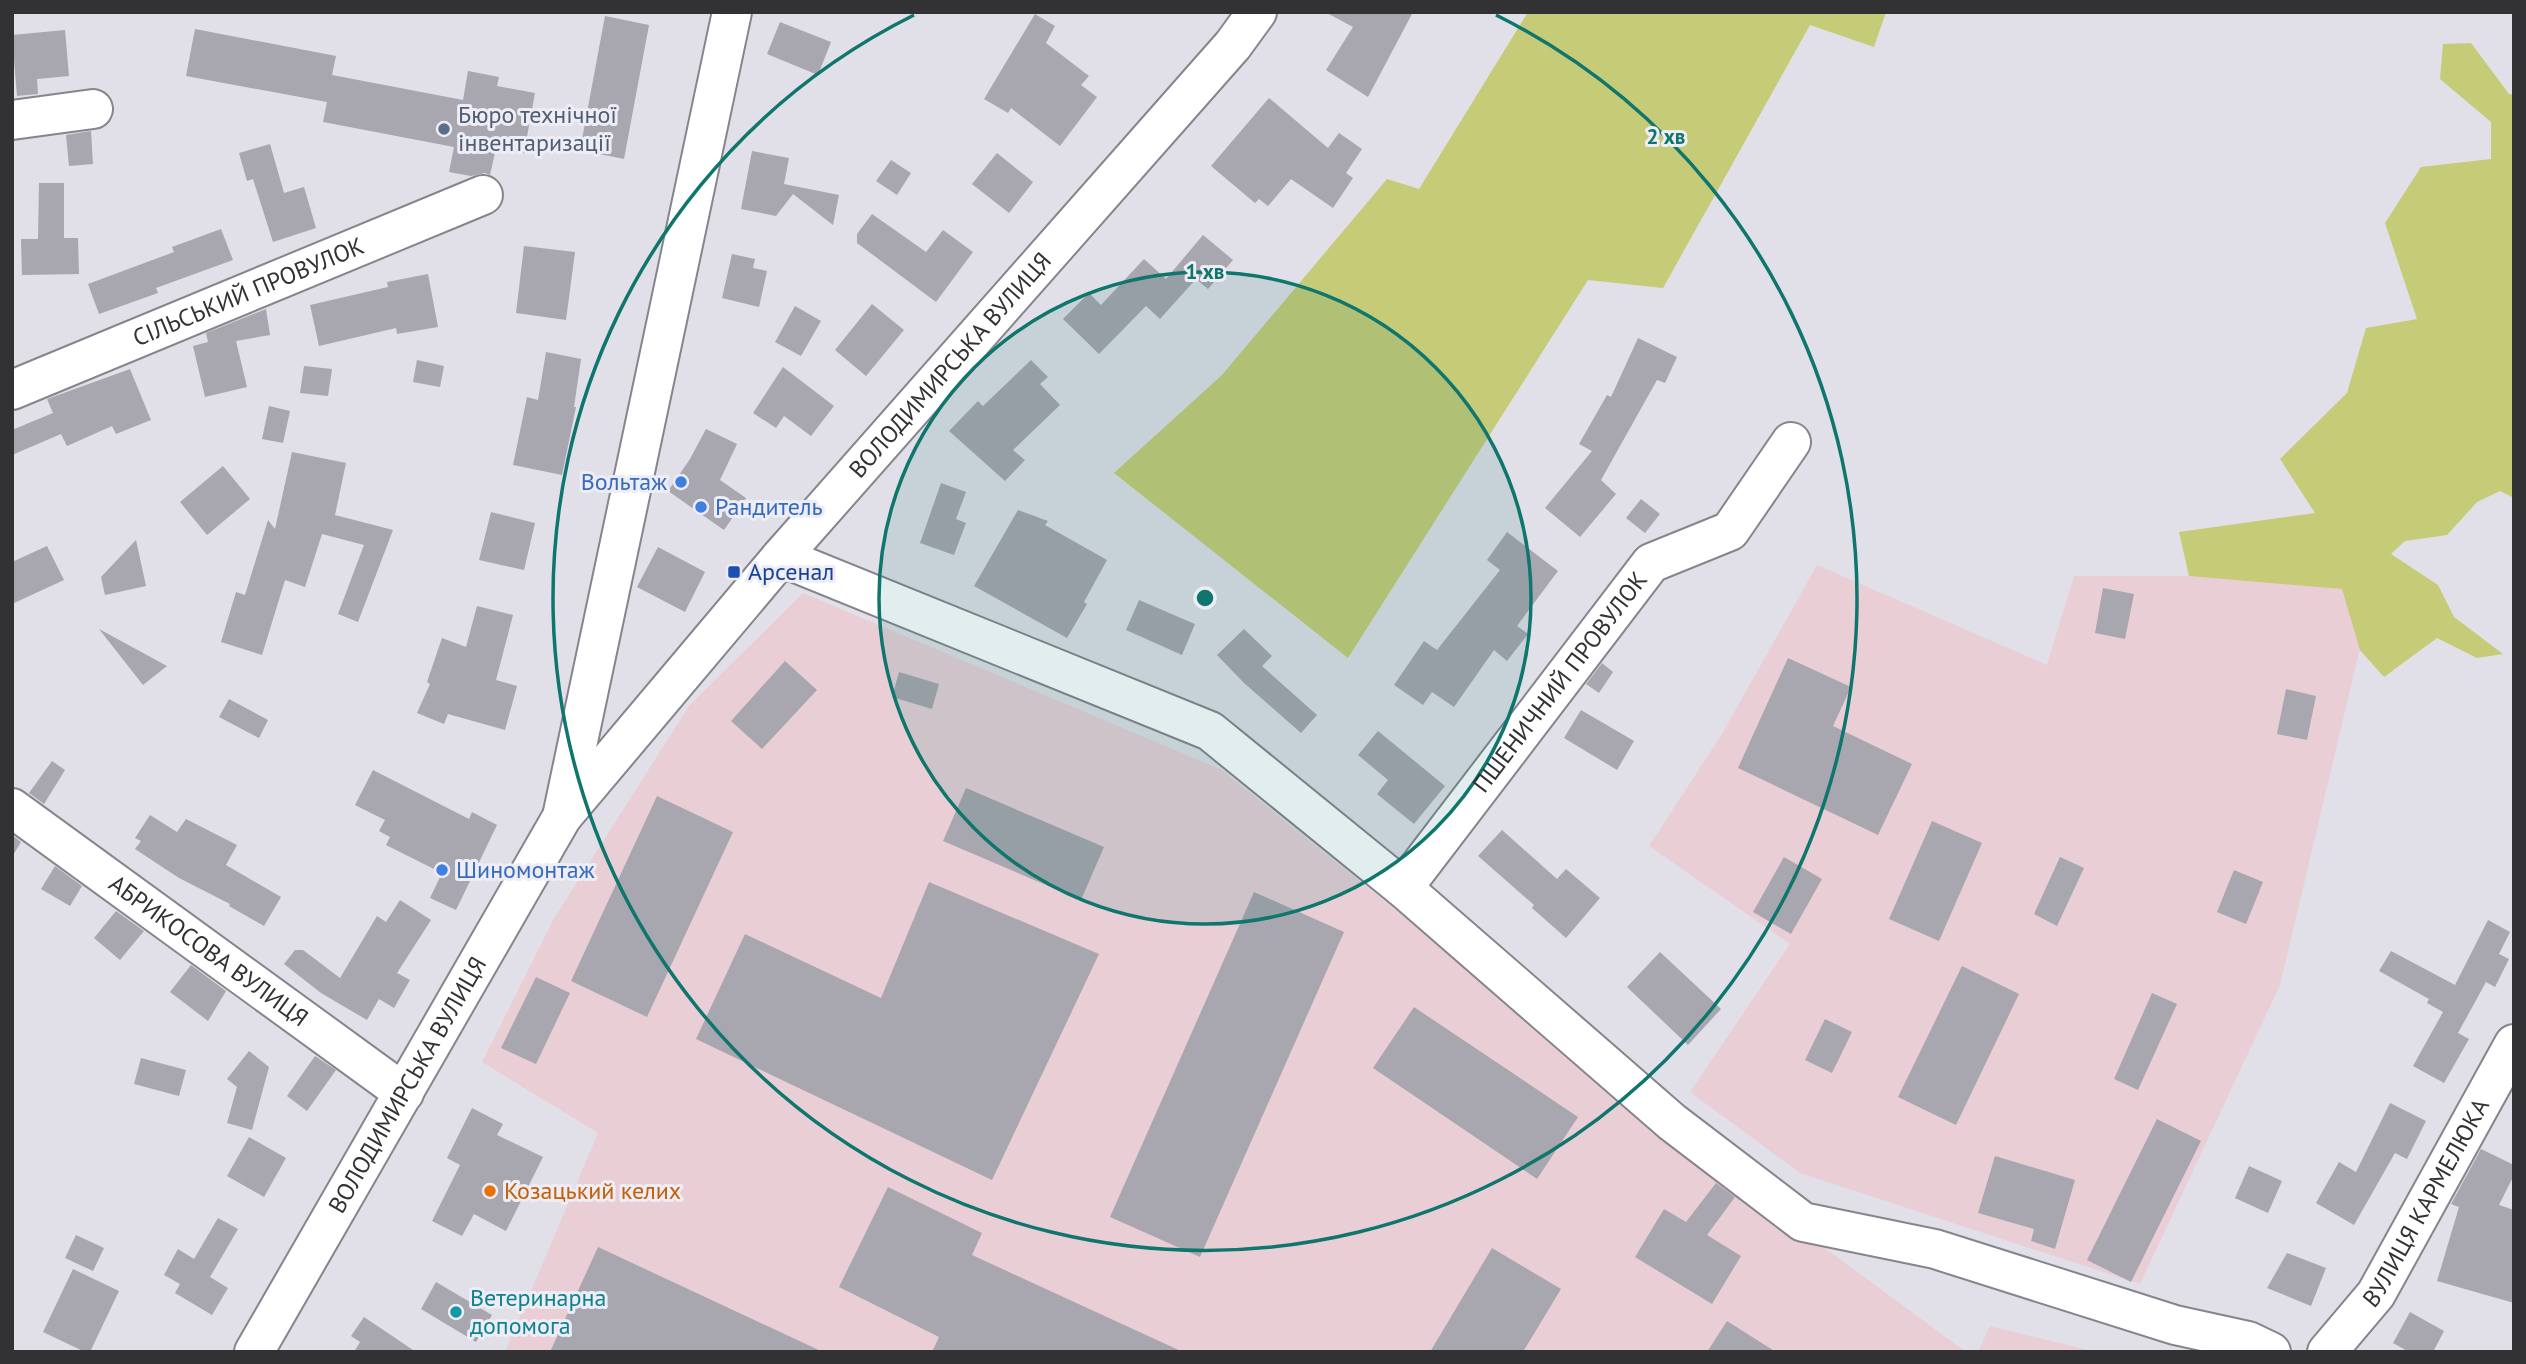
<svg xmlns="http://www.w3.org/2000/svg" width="2526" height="1364" viewBox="0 0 2526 1364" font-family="'PT Sans',sans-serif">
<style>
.industrial{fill:#e9cfd5}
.green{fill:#c6cb77}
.building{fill:#a8a6ae}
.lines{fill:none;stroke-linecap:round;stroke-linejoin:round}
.minor-casing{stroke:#86848c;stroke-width:42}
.major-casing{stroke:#86848c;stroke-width:42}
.minor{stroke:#fff;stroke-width:38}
.major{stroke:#fff;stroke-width:38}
.ring{fill:none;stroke:#0f766e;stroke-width:3.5}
.service-dot{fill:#5c6f8a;stroke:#eeecf4;stroke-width:2.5}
.shop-dot{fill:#3f7fe0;stroke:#eeecf4;stroke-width:2.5}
.transit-dot{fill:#1a4fb4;stroke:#eeecf4;stroke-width:2.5}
.food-dot{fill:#e8710a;stroke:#eeecf4;stroke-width:2.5}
.culture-dot{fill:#0f9aa8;stroke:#eeecf4;stroke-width:2.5}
.labels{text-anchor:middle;stroke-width:6;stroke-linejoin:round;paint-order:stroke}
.service-label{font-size:24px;fill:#4e5e75;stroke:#eeecf4;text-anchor:start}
.street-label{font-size:24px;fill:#323134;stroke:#eeecf4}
.shop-label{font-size:24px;fill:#366cbe;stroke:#eeecf4;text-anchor:start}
.transit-label{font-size:24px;fill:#164399;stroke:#eeecf4;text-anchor:start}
.food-label{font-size:24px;fill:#c56008;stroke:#eeecf4;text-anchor:start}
.culture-label{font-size:24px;fill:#0d838f;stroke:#eeecf4;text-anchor:start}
.centre{fill:#0f766e;stroke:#eeecf4;stroke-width:3.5}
.ring-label{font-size:21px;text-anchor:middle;font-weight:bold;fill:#0f766e;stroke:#eeecf4;stroke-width:6;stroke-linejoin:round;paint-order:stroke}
</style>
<rect width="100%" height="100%" fill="#e1dfe7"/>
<!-- industrial -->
<g class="industrial">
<path d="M1817 565 2047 665 2074 576H2189L2359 568 2365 627 2280 985 2140 1284 1800 1173 1690 1092 1790 944 1649 846 1722 734Z"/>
<path d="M803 593 1220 769 1723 1173 1966 1352H505L598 1133 482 1062 553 920 689 706Z"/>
<path d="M1990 1326 2096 1352H1978Z"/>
</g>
<!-- green -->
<g class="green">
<path d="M1528 12H1886L1874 47 1810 25 1663 288 1588 280 1348 658 1114 473 1222 375 1387 179 1419 189Z"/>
<path d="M2471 43 2509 94 2514 95V498L2500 491 2477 502 2447 535 2405 541 2391 554 2438 585 2454 617 2503 654 2477 658 2437 638 2384 677 2360 650 2342 589 2189 576 2179 532 2315 513 2280 459 2347 393 2366 328 2417 319 2385 223 2421 167 2491 159V122L2440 79 2443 44Z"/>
</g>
<!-- building -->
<g class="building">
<path d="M1325 12H1413L1368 97 1326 70 1353 27Z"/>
<path d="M1035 14 1055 26 1046 43 1089 76 1081 85 1097 97 1060 146 1011 108 1008 113 984 99Z"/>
<path d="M605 16 649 25 624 159 580 150Z"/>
<path d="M780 22 831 42 818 75 767 54Z"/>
<path d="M195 29 336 56 332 75 463 100 468 71 499 77 497 86 535 93 524 153 496 148 490 175 485 173 471 176 449 172 454 147 323 122 327 102 186 76Z"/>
<path d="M65 30 69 76 37 79 38 94 17 96 12 35Z"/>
<path d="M1269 98 1328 148 1339 133 1362 149 1346 173 1353 178 1333 208 1291 179 1268 206 1259 199 1255 203 1211 166Z"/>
<path d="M91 131 93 164 69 166 66 135Z"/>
<path d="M270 144 284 193 304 187 316 228 273 242 253 179 247 181 239 153Z"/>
<path d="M752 151 789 158 784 184 839 195 833 225 793 194 776 216 741 209Z"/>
<path d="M997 153 1033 182 1009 213 972 184Z"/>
<path d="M891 160 911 173 897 195 876 181Z"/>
<path d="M39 183H64V238H78L79 274 22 275 21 239H38Z"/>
<path d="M872 214 926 252 943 230 973 252 936 302 857 243V234Z"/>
<path d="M221 229 233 260 156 288 158 293 99 314 88 284 174 252 172 247Z"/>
<path d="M1203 235 1233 260 1208 289 1196 279 1160 319 1146 306 1099 354 1063 319 1089 293 1101 305 1144 259 1166 279Z"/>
<path d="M524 246 575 252 566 320 516 313Z"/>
<path d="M732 254 755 259 753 268 767 271 759 307 722 298Z"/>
<path d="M428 274 438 327 397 334 396 328 319 346 310 305 388 287 387 282Z"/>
<path d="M872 304 904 330 866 376 835 350Z"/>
<path d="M795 306 821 321 801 356 775 342Z"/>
<path d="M266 309 270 335 236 341 247 387 205 397 193 346 208 342 206 333Z"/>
<path d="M1638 338 1677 357 1665 383 1657 380 1601 480 1616 494 1580 537 1545 508 1592 451 1579 444 1607 395 1611 397Z"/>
<path d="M546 352 581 359 574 407H576L562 475 513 465 527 397 538 400Z"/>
<path d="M417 360 444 366 440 387 413 382Z"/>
<path d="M1031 360 1048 377 1040 384 1060 405 1013 450 1025 460 1005 481 949 431 978 401 983 406Z"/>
<path d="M304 366 332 369 328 396 300 393Z"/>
<path d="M783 367 834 406 811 436 784 416 776 428 753 413Z"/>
<path d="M130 369 151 420 116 434 112 426 67 446 61 434 12 455V430L53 413 47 399Z"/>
<path d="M269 406 290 411 283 443 262 439Z"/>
<path d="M706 429 737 444 720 480 746 498 724 530 668 491 690 459Z"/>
<path d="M292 452 346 463 335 515 393 530 358 622 338 614 364 545 322 534 305 587 285 580 262 655 221 642 236 592 245 595 268 520 275 529Z"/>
<path d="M223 466 250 499 207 535 180 502Z"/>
<path d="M941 483 966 492 956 519 966 523 954 555 920 543Z"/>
<path d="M1641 499 1660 514 1645 533 1626 518Z"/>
<path d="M1018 510 1048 521 1045 525 1107 560 1084 602 1087 604 1067 638 974 586Z"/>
<path d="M491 512 535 523 524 570 479 560Z"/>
<path d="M1507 532 1558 571 1517 626 1528 634 1507 661 1494 650 1454 707 1432 692 1423 705 1394 685 1424 641 1437 650 1500 570 1487 560Z"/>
<path d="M136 540 146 586 105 595 101 577Z"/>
<path d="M47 546 64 580 12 604V562Z"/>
<path d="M658 547 705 572 685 612 637 587Z"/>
<path d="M2103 588 2134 594 2125 639 2095 633Z"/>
<path d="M1139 600 1195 624 1182 655 1126 630Z"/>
<path d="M477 606 513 615 496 680 517 686 505 730 448 714 444 724 417 713 430 684 427 682 442 638 466 647Z"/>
<path d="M99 629 167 666 143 685Z"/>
<path d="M1244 629 1272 656 1262 666 1317 715 1301 733 1244 683 1217 655Z"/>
<path d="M1788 658 1851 687 1833 726 1912 764 1878 835 1738 768Z"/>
<path d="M785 661 817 690 762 749 731 721Z"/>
<path d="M1602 663 1613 672 1599 693 1586 684Z"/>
<path d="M899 672 939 684 932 709 892 697Z"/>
<path d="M2286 689 2316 696 2307 740 2277 734Z"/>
<path d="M229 699 268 720 259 738 219 717Z"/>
<path d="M1581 710 1634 741 1617 770 1564 738Z"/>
<path d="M1378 731 1445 786 1414 824 1377 794 1388 780 1358 755Z"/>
<path d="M52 761 65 770 44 804 29 793Z"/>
<path d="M373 770 469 819 472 812 497 825 456 910 430 898 442 873 386 845 390 837 379 831 385 820 355 805Z"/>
<path d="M966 788 1104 847 1081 900 943 841Z"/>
<path d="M657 796 733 832 647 1017 571 981Z"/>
<path d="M150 815 177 832 186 819 237 845 226 865 281 897 264 926 229 906 230 904 179 878 135 849 141 841 135 838Z"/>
<path d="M1932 821 1982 843 1939 941 1889 919Z"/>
<path d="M1502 830 1557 879 1566 869 1600 898 1566 938 1532 908 1534 905 1478 856Z"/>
<path d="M12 835 21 842 12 857Z"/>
<path d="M1784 857 1822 879 1791 934 1753 912Z"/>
<path d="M2060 857 2084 868 2057 926 2034 914Z"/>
<path d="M55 866 82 886 70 906 41 889Z"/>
<path d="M2234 870 2263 882 2246 924 2217 912Z"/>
<path d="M929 882 1099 954 992 1180 696 1039 745 934 881 998Z"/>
<path d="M1254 892 1344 932 1200 1257 1110 1217Z"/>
<path d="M400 900 431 920 397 973 410 980 394 1008 379 999 367 1020 321 993 284 964 295 950H303L340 978 377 916 386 922Z"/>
<path d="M116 911 144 931 120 960 94 938Z"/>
<path d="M2488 920 2510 932 2499 954 2509 959 2495 987 2486 982 2458 1033 2469 1039 2444 1083 2413 1066 2443 1012 2427 1003 2429 999 2379 971 2391 951 2455 985Z"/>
<path d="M1660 952 1721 1009 1688 1045 1627 987Z"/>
<path d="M191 965 226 991 208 1021 170 992Z"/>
<path d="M1962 966 2019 994 1956 1125 1898 1097Z"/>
<path d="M536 977 570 993 536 1064 501 1048Z"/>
<path d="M2152 993 2177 1004 2138 1090 2114 1079Z"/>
<path d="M1414 1007 1578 1117 1537 1179 1373 1068Z"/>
<path d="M1825 1019 1852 1032 1832 1073 1805 1060Z"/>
<path d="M249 1051 269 1067 252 1130 227 1123 237 1087 227 1079Z"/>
<path d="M315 1056 336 1070 307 1111 287 1096Z"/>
<path d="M141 1058 186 1070 179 1096 134 1084Z"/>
<path d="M2390 1103 2426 1121 2407 1159 2395 1153 2354 1225 2316 1203 2339 1162 2356 1172Z"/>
<path d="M472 1108 503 1124 497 1135 543 1157 506 1231 474 1214 462 1236 432 1221 460 1165 447 1158Z"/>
<path d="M2157 1119 2201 1141 2131 1282 2087 1260Z"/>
<path d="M249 1137 286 1158 264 1197 227 1176Z"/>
<path d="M2481 1149 2514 1165V1175L2499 1205 2514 1210V1303L2437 1281 2459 1207 2451 1204Z"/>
<path d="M1995 1156 2075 1180 2055 1249 2031 1241 2034 1229 1978 1213Z"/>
<path d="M2249 1166 2282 1181 2268 1213 2235 1198Z"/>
<path d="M1716 1183 1735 1197 1707 1235 1741 1256 1712 1304 1635 1257 1664 1209 1686 1222Z"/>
<path d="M888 1187 982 1233 972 1255 1183 1352H932L939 1337 839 1287Z"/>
<path d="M218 1218 238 1229 210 1277 228 1288 212 1315 175 1293 180 1284 164 1275 178 1249 194 1259Z"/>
<path d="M76 1235 104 1248 93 1271 65 1258Z"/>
<path d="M598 1247 823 1352H550Z"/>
<path d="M1492 1248 1561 1289 1523 1352H1430Z"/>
<path d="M2287 1253 2326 1268 2311 1306 2267 1288Z"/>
<path d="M73 1269 119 1291 90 1352H85L43 1332Z"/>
<path d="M436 1282 492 1315 476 1342 421 1309Z"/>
<path d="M2410 1312 2444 1331 2433 1352H2409L2393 1343Z"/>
<path d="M364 1317 416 1352H354L360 1342 351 1336Z"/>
<path d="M1727 1321 1776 1352H1707Z"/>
</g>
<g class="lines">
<!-- minor casing -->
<g class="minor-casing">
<g id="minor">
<path d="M12 120 93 109"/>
<path id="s1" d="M12 390 483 195"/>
<path d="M781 557 1210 731 1403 888 1672 1122 1803 1222 1935 1249 2175 1325 2248 1341 2271 1352"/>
<path id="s2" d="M12 808 404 1093"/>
<path d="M562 817 732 12"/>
<path id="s3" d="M1403 888 1651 563 1730 531 1791 442"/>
<path id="s4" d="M2327 1352 2376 1294 2514 1044"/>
</g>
</g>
<!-- major casing -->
<g class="major-casing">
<g id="major">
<path id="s5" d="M254 1352 562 817 781 557 1233 45 1257 12"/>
</g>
</g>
<!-- minor -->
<use href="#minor" class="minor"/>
<!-- major -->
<use href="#major" class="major"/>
</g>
<!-- distance rings -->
<circle cx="1205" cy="598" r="326" fill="#0f766e" fill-opacity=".12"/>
<g class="ring">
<circle cx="1205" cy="598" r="326"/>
<path d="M1496 15A652 652 0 1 1 914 15"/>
</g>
<!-- markers -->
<circle class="service-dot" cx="444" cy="129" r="7"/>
<g class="shop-dot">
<circle cx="681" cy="482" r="7"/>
<circle cx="701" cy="507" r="7"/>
<circle cx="442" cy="870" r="7"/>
</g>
<rect class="transit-dot" x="727" y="565" width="14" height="14" rx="3.5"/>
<circle class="food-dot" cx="490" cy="1191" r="7"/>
<circle class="culture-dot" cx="456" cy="1312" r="7"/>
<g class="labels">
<!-- service labels -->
<g class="service-label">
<text x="458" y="123">Бюро технічної<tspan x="458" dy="28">інвентаризації</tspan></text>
</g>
<!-- street labels -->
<g class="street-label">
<text dy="8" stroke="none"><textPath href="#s1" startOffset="256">СІЛЬСЬКИЙ ПРОВУЛОК</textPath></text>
<text dy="8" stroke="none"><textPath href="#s5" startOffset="1213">ВОЛОДИМИРСЬКА ВУЛИЦЯ</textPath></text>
<text dy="8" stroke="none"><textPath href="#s3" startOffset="259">ПШЕНИЧНИЙ ПРОВУЛОК</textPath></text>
<text dy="8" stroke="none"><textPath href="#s2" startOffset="243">АБРИКОСОВА ВУЛИЦЯ</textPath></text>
<text dy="8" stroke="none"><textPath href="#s5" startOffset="308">ВОЛОДИМИРСЬКА ВУЛИЦЯ</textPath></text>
<text dy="8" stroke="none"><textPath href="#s4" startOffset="180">ВУЛИЦЯ КАРМЕЛЮКА</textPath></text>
</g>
<!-- shop labels -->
<g class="shop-label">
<text x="667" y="490" text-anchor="end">Вольтаж</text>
<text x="715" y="515">Рандитель</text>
<text x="456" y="878">Шиномонтаж</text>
</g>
<!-- transit labels -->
<g class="transit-label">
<text x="748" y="580">Арсенал</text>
</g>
<!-- food labels -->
<g class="food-label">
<text x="504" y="1199">Козацький келих</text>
</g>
<!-- culture labels -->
<g class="culture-label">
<text x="470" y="1306">Ветеринарна<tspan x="470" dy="28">допомога</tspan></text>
</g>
</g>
<circle cx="1205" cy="598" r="10" class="centre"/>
<g class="ring-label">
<text x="1666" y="144">2 хв</text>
<text x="1205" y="279">1 хв</text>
</g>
<!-- border -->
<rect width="2526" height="1364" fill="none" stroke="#323134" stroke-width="28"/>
</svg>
